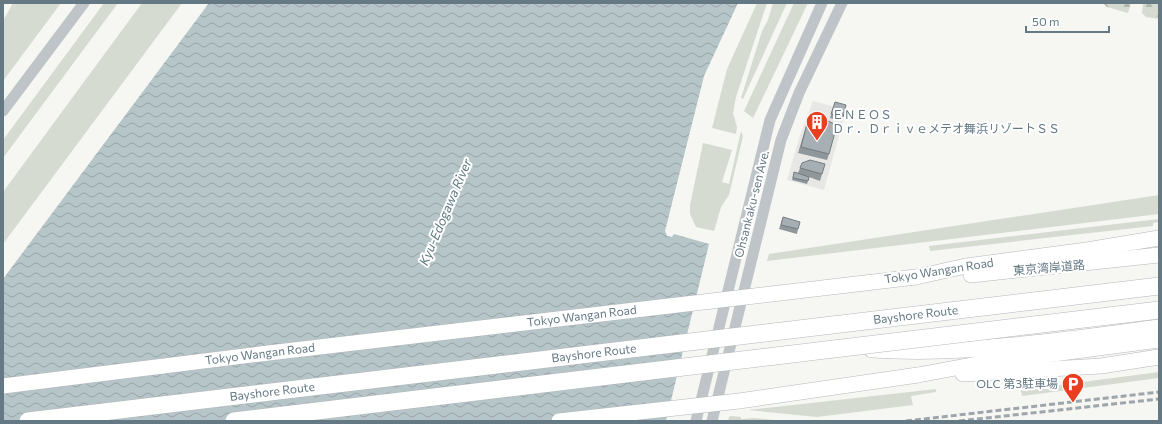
<svg xmlns="http://www.w3.org/2000/svg" width="1162" height="424" viewBox="0 0 1162 424" font-family="Commissioner,'Noto Sans JP',sans-serif">
<style>
.built{fill:#e7e7e6}
.green{fill:#d6dbd1}
.forest{fill:url(#forest-firs)}
.water{fill:url(#water-waves)}
.lines{fill:none;stroke-linecap:round;stroke-linejoin:round}
.trunk-casing{stroke:#b4b8bb;stroke-width:16}
.motorway-casing{stroke:#b4b8bb;stroke-width:18}
.tertiary{stroke:#bec4c7;stroke-width:11}
.trunk{stroke:#fff;stroke-width:15}
.motorway{stroke:#fff;stroke-width:17}
.rail{stroke:#9da6ab;stroke-width:3;stroke-dasharray:6 3;stroke-linecap:butt}
.trunk-bridge-casing{stroke:#b4b8bb;stroke-width:16;stroke-linecap:butt}
.motorway-bridge-casing{stroke:#b4b8bb;stroke-width:18;stroke-linecap:butt}
.trunk-bridge{stroke:#fff;stroke-width:15}
.motorway-bridge{stroke:#fff;stroke-width:17}
.wall{fill:#8f979b}
.building{fill:#a6b0b4;stroke:#747b7e}
.labels{text-anchor:middle;stroke-width:4;stroke-linejoin:round;paint-order:stroke}
.poi-label{font-size:12px;fill:#647984;stroke:#fff;text-anchor:start}
.street-label{font-size:12px;fill:#647984;stroke:#fff}
.water-label{font-size:13px;font-style:italic;fill:#5f7b81;stroke:#fff}
</style>
<defs>
<pattern id="forest-firs" width="22" height="20" patternUnits="userSpaceOnUse"><rect width="22" height="20" fill="#d6dbd1"/><path d="M5 1l3.5 6h-7zM16 11l3.5 6h-7z" fill="#b1b6af"/></pattern>
<pattern id="water-waves" width="16" height="10" patternUnits="userSpaceOnUse"><rect width="16" height="10" fill="#b6c5c8"/><path d="M0 5q4-4 8 0t8 0" fill="none" stroke="#98a5a8"/></pattern>
</defs>
<rect width="100%" height="100%" fill="#f6f6f2"/>
<!-- built -->
<path class="built" d="M813 101 846 110 824 190 787 180 800 135Z"/>
<!-- green -->
<g class="green">
<path d="M13 3H61L3 81V21Z"/>
<path d="M104 3H118L3 158V140Z"/>
<path d="M142 3H182L3 244V192Z"/>
<path d="M757 3H767L736 97 733 113 737 127 736 134 712 128 727 69Z"/>
<path d="M773 3H787L743 99 741 98 762 31 768 20Z"/>
<path d="M794 3H808L753 118 744 111Z"/>
<path d="M741 131 743 136 729 195 721 207 714 231 696 227 690 214V205L703 143 732 150 722 182 729 184Z"/>
<path d="M1159 195V214L767 261 769 254Z"/>
<path d="M1159 219V222L1153 223V226L930 251 929 246Z"/>
<path d="M1159 372V378L1022 396 1021 390Z"/>
<path d="M936 389V392L911 396 913 405 817 417 748 410Z"/>
</g>
<!-- forest -->
<g class="forest">
<path d="M1131 3 1128 13 1107 7 1104 4Z"/>
<path d="M1143 3H1159V19L1146 17 1142 13Z"/>
<path d="M731 416 741 417V419L754 418 784 421H728L729 417Z"/>
</g>
<!-- water -->
<path class="water" d="M209 3H738L704 76 665 231 667 236 672 237 674 234 709 244 666 421H3V279Z"/>
<g class="lines">
<!-- trunk casing -->
<g class="trunk-casing">
<g id="trunk">
<path d="M971 275 1159 255"/>
<path d="M916 277 966 266 1087 250 1159 238"/>
<path d="M963 374 1101 366 1159 357"/>
<path d="M918 375 977 364 1159 340"/>
</g>
</g>
<!-- motorway casing -->
<g class="motorway-casing">
<path id="motorway" d="M872 349C965 355 1067 341 1159 328"/>
</g>
<!-- tertiary -->
<g class="tertiary">
<path d="M3 111 84 3"/>
<path d="M696 421 770 120 822 3"/>
<path d="M712 421 781 140 799 93 842 3"/>
</g>
<!-- trunk -->
<use href="#trunk" class="trunk"/>
<!-- motorway -->
<use href="#motorway" class="motorway"/>
<!-- rail -->
<g class="rail">
<path d="M906 421 1159 392"/>
<path d="M959 421 1159 399"/>
</g>
<!-- trunk-bridge casing -->
<g class="trunk-bridge-casing">
<g id="trunk-bridge">
<path id="s1" d="M3 386 260 354 916 277"/>
<path d="M559 421 739 401 918 375"/>
</g>
</g>
<!-- motorway-bridge casing -->
<g class="motorway-bridge-casing">
<g id="motorway-bridge">
<path id="s2" d="M28 421 1159 286"/>
<path d="M234 421 1159 310"/>
</g>
</g>
<!-- trunk-bridge -->
<use href="#trunk-bridge" class="trunk-bridge"/>
<!-- motorway-bridge -->
<use href="#motorway-bridge" class="motorway-bridge"/>
</g>
<!-- wall -->
<g class="wall">
<path d="M835 102 843 117 842 121 830 118Z"/>
<path d="M808 120 829 154 827 160 798 153Z"/>
<path d="M802 163 822 174 820 181 809 177 807 184 792 180 794 172 798 173Z"/>
<path d="M783 217 798 229 797 234 779 229Z"/>
</g>
<!-- building -->
<g class="building">
<path d="M835 102 846 105 843 117 831 114Z"/>
<path d="M808 120 828 121 837 125 829 154 801 147Z"/>
<path d="M810 160 825 164 822 174 800 168 802 163Z"/>
<path d="M794 172 809 177 808 181 793 178Z"/>
<path d="M783 217 800 222 798 229 781 225Z"/>
</g>
<!-- icons -->
<defs>
<g id="building-pin" transform="scale(1.15)"><path d="M0 17L-7.5 6A9.5 9.5 0 1 1 7.5 6Z" fill="#e83f20" stroke="#fff"/><path d="M-4-6H4V6H1V3H-1V6H-4ZM-2.5-4.3h1.7v1.8h-1.7ZM.8-4.3h1.7v1.8H.8ZM-2.5-1h1.7V.8h-1.7ZM.8-1h1.7V.8H.8Z" fill="#fff"/></g>
<g id="parking-pin" transform="scale(1.15)"><path d="M0 17L-7.5 6A9.5 9.5 0 1 1 7.5 6Z" fill="#e83f20" stroke="#fff"/><path d="M-3.5-5.5H1a3.5 3.5 0 0 1 0 7H-1V5.5H-3.5ZM-1-3.4V-.6H.8a1.4 1.4 0 0 0 0-2.8Z" fill="#fff"/></g>
</defs>
<g fill-rule="evenodd">
<use href="#building-pin" x="817" y="122"/>
<use href="#parking-pin" x="1073" y="384"/>
</g>
<g class="labels">
<!-- poi labels -->
<g class="poi-label">
<text x="832" y="119">ＥＮＥＯＳ<tspan x="832" dy="14">Ｄｒ．Ｄｒｉｖｅメテオ舞浜リゾートＳＳ</tspan></text>
<text x="1058" y="388" text-anchor="end">OLC 第3駐車場</text>
</g>
<!-- street labels -->
<g class="street-label">
<text transform="translate(752 204) rotate(-76)" y="4">Ohsankaku-sen Ave.</text>
<text transform="translate(1049 268) rotate(-5)" y="4">東京湾岸道路</text>
<text transform="translate(939 271) rotate(-9)" y="4">Tokyo Wangan Road</text>
<text dy="4" stroke="none"><textPath href="#s1" startOffset="583">Tokyo Wangan Road</textPath></text>
<text dy="4" stroke="none"><textPath href="#s2" startOffset="894">Bayshore Route</textPath></text>
<text dy="4" stroke="none"><textPath href="#s1" startOffset="259">Tokyo Wangan Road</textPath></text>
<text dy="4" stroke="none"><textPath href="#s2" startOffset="570">Bayshore Route</textPath></text>
<text dy="4" stroke="none"><textPath href="#s2" startOffset="246">Bayshore Route</textPath></text>
</g>
<!-- water labels -->
<g class="water-label">
<text transform="translate(445 212) rotate(-67)" y="5">Kyu-Edogawa River</text>
</g>
</g>
<!-- border -->
<rect width="1162" height="424" fill="none" stroke="#647984" stroke-width="8"/>
<!-- scale -->
<path d="M1026 26v6h83v-6" fill="none" stroke="#647984" stroke-width="2"/>
<text x="1032" y="26" font-size="12" fill="#647984" stroke="#ffffff" stroke-width="3" paint-order="stroke">50 m</text>
</svg>
